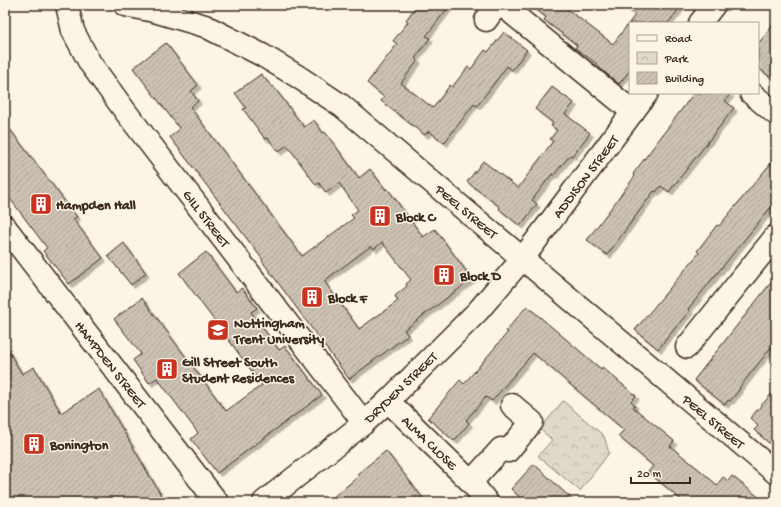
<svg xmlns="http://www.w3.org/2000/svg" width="781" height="507" viewBox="0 0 781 507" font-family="'Gochi Hand',sans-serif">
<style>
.park{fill:url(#park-crowns);stroke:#8e8173}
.building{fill:url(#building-hatch);stroke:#3b2a1e;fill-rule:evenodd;filter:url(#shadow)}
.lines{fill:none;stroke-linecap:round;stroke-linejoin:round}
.minor-casing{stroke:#3b2a1e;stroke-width:25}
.minor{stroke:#fcf5e5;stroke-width:22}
.labels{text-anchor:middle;stroke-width:3;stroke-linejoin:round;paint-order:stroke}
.street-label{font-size:14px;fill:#3b2a1e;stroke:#fcf5e5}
.poi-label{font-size:14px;font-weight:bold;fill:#3b2a1e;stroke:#fcf5e5;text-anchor:start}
</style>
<defs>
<pattern id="park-crowns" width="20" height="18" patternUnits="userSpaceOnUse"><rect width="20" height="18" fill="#e0d8c8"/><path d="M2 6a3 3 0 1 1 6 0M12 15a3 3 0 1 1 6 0" fill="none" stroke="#c1baab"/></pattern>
<pattern id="building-hatch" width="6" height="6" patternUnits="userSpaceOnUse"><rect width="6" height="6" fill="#ccc2b3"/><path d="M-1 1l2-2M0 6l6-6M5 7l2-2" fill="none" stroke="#b0a79a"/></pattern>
<filter id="shadow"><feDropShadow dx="3.5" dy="3.5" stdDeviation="0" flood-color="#0004"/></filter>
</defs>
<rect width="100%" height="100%" fill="#fcf5e5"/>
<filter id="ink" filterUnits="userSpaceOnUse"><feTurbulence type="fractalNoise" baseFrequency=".025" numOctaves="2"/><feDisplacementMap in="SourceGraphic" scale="8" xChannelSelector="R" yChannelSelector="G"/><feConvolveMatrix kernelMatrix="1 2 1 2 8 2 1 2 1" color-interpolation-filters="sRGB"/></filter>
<g filter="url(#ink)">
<!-- park -->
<path class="park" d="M563 401 604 436 609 453 580 491 538 456 552 440 540 429Z"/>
<!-- building -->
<g class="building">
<path d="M417 5H450L426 36 430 38 415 58 418 60 401 83 433 108 450 85 452 87 468 67 471 69 485 50 488 52 504 32 527 50 512 70 507 66 477 106 474 104 444 143 429 131 425 135 381 101 384 97 367 83 397 44 393 41 408 22 406 20Z"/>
<path d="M530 5H562L613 44 635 15 623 5H682L668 23H630V70L619 84 596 65 597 64 575 48 577 45 544 20 546 17Z"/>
<path d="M776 21V81L758 68V44Z"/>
<path d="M166 43 198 85 191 91 198 101 190 107 302 256 354 218 351 215 358 210 339 183 326 193 319 183 316 185 287 145 278 152 268 138 265 139 243 109 246 108 235 93 261 74 272 87 273 86 304 127 314 120 323 133 325 132 359 178 370 169 386 190 387 188 423 237 435 229 472 279 404 330 408 335 349 379 262 261 263 260 170 137 180 129 133 68ZM382 242 411 280 406 284 407 286 395 296 398 301 359 329 324 281 371 246 374 249Z"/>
<path d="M552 87 574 103 565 114 590 133 572 156 570 155 554 175 552 174 532 200 537 204 520 226 499 209 500 207 467 182 483 161 518 188 553 141 550 139 557 130 551 126 553 123 535 109Z"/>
<path d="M694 93H731L725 101 734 108 669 192 661 186 656 192 654 191 607 255 587 240 635 176 633 174Z"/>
<path d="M5 123 77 217 73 219 103 258 69 284 43 251 47 248 5 192Z"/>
<path d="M776 157V201L688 309 690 310 658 349 635 330 699 253 697 251 717 225 719 226Z"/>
<path d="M124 243 146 273 131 285 108 256Z"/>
<path d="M206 252 236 292 242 288 257 308 251 312 279 350 285 346 322 395 217 473 191 439 198 433 157 378 149 383 133 360 141 354 114 319 142 298 226 411 262 385 179 273Z"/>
<path d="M776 276V341L739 388 740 389 730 401 728 400 725 405 694 380Z"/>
<path d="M527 306 601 369 602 367 636 396 631 401 635 405 633 407 674 441 670 446 701 471 717 485 723 477 728 481 732 476 765 502H684L648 472 653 466 618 436 624 430 533 353 492 401 486 397 466 420 469 423 454 441 428 418 460 380 464 384 508 332 506 331Z"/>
<path d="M5 345 22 374 34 367 61 413 99 389 165 502H5Z"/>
<path d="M776 389V449L754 430 758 426 750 418Z"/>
<path d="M386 451 426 502H327L359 476 357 474Z"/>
<path d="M534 464 575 502H525L511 489Z"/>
</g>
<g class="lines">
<!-- minor casing -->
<g class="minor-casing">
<g id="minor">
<path d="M67 5 73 31 90 63 125 111 364 423"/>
<path d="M125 5 154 11 205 26 262 55 297 76 342 106 776 473"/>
<path d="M502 5 633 112"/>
<path d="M486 20 497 5"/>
<path d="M700 23 714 5"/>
<path d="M751 93 776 114"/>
<path d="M5 227 217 502"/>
<path d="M687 347 776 236"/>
<path d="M388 401 471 482 487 502"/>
<path d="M471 482 501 449 508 451 532 422 512 405"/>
<path d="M264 502 364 423 388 401 478 311 523 258 647 93"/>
</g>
</g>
<!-- minor -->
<use href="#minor" class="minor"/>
</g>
</g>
<!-- icons -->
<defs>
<g id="building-square" transform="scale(1.15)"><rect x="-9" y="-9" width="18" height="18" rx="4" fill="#c8321e" stroke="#fcf5e5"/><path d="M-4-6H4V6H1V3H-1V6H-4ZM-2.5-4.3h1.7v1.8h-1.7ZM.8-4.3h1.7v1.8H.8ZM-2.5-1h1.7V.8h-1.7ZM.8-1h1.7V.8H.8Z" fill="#fff"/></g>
<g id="university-square" transform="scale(1.15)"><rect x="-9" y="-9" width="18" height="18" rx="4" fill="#c8321e" stroke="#fcf5e5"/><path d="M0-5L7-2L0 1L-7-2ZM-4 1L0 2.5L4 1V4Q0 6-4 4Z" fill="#fff"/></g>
</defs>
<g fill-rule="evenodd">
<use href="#building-square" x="41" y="204"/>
<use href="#building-square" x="380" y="216"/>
<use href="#building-square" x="444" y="275"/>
<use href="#building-square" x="312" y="297"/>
<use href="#university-square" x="218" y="330"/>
<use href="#building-square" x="167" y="369"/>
<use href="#building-square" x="34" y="444"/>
</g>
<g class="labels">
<!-- street labels -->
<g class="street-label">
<text transform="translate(585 176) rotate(-53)" y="5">ADDISON STREET</text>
<text transform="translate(467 211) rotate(40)" y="5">PEEL STREET</text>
<text transform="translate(207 218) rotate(53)" y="5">GILL STREET</text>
<text transform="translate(111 364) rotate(52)" y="5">HAMPDEN STREET</text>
<text transform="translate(400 387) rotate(-44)" y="5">DRYDEN STREET</text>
<text transform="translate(714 421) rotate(40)" y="5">PEEL STREET</text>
<text transform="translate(430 442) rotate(44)" y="5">ALMA CLOSE</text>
</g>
<!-- poi labels -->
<g class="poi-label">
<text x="56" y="209">Hampden Hall</text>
<text x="396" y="221">Block C</text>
<text x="460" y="280">Block D</text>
<text x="328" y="302">Block F</text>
<text x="234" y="327">Nottingham<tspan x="234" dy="16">Trent University</tspan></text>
<text x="182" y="366">Gill Street South<tspan x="182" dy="16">Student Residences</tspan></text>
<text x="50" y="449">Bonington</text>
</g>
</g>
<!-- margin -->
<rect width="781" height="507" fill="none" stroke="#fcf5e5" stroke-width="20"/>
<rect x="10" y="10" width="761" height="487" fill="none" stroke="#3b2a1e" stroke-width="1.5" filter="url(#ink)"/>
<!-- legend -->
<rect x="629" y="22" width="130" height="72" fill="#fcf5e5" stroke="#afa495"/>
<rect x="637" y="35" width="20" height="6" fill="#fcf5e5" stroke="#afa495"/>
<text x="665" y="42" font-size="12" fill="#3b2a1e">Road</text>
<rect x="637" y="52" width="20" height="12" fill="url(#park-crowns)" stroke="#afa495"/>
<text x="665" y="62" font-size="12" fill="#3b2a1e">Park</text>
<rect x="637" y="72" width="20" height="12" fill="url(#building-hatch)" stroke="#afa495"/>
<text x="665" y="82" font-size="12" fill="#3b2a1e">Building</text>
<!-- scale -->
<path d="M631 477v6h59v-6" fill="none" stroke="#3b2a1e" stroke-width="2"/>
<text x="637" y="477" font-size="12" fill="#3b2a1e" stroke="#fcf5e5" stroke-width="3" paint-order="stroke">20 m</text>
</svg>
